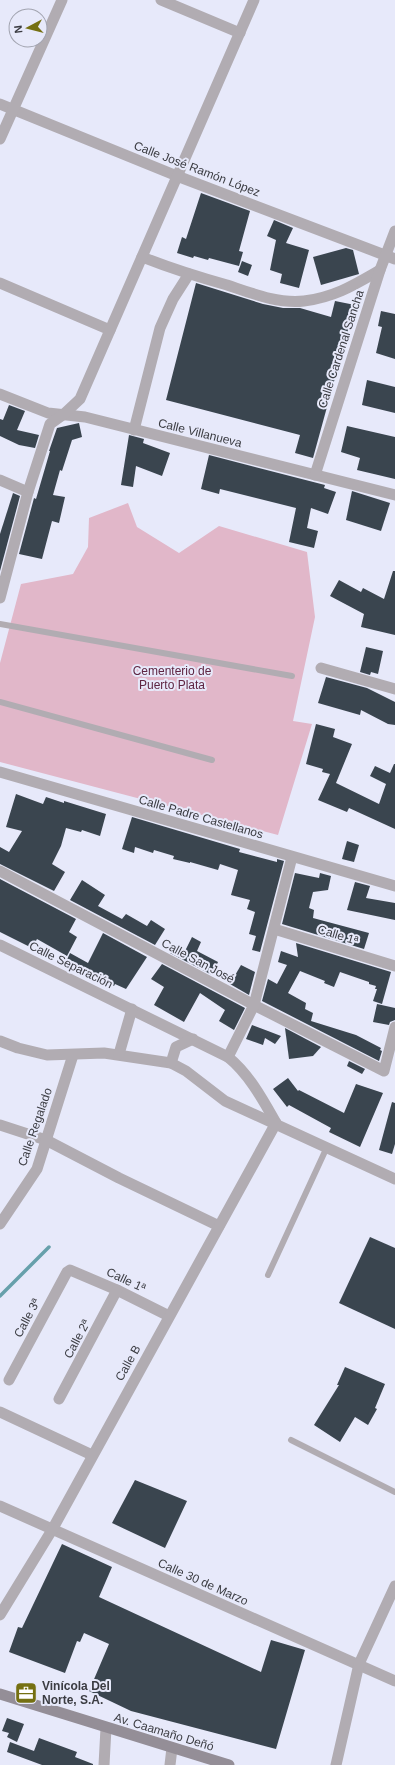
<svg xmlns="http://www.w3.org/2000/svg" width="395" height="1765" viewBox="0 0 395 1765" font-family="Arial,sans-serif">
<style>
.green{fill:#e1b7c9}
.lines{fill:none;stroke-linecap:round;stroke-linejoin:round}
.stream{stroke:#67a0ab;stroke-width:3.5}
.building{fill:#3a454f}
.service{stroke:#b1acb2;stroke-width:6}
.minor{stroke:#b1acb2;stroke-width:11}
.tertiary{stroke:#b1acb2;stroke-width:11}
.secondary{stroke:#948e97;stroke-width:11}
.labels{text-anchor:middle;stroke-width:4;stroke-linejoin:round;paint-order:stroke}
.street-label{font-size:12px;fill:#3b3c42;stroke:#e7e9fa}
.park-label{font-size:12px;fill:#5f2643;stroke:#e7e9fa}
.poi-label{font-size:12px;font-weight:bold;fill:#3b3c42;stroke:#e7e9fa;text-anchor:start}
</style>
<rect width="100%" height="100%" fill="#e7e9fa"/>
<!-- green -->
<path class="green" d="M128 503 137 527 179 553 219 526 307 552 315 617 293 721 312 724 278 835 0 762V663L21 584 73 574 88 547 89 518Z"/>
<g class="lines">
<!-- stream -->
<path class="stream" d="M0 1296 49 1247"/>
</g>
<!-- building -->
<g class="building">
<path d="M201 193 250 211 239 251 243 252 239 266 209 258 208 260 194 256 193 258 177 253 182 237 186 239Z"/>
<path d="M274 220 293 228 286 243 309 250 299 288 280 283 282 274 270 270 276 240 267 236Z"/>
<path d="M346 248 353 250 359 274 321 285 313 257Z"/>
<path d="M242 261 252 265 248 276 238 272Z"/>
<path d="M196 283 263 304 283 308H300L331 317 335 301 355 305 313 458 295 453 300 435 166 400Z"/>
<path d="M381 311 395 314V359L376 353 382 327 378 326Z"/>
<path d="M367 380 395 387V413L362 405Z"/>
<path d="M9 405 25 411 17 430 39 435 35 448 19 445 0 436V419L3 420Z"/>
<path d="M79 423 82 437 72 440 62 471 60 470 53 495 65 497 59 523 52 521 42 559 19 554 34 498 36 499 50 451H49L57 428Z"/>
<path d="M347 426 395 437V479L357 470 360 458 341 452Z"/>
<path d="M129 435 144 439 143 443 170 453 162 476 136 466 133 487 121 485Z"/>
<path d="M209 455 325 485 324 488 336 492 328 514 311 508 307 528 318 531 314 548 289 542 296 508 220 489 219 494 201 489Z"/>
<path d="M352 491 390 503 381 531 346 520Z"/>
<path d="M13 493 20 496 0 571V534Z"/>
<path d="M393 571H395V635L361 627 364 614 330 596 339 580 361 592 363 588 384 599Z"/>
<path d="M366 647 383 651 378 674 371 672 370 675 360 672Z"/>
<path d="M326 677 367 688 395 702V725L388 724 361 710 360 715 318 703Z"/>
<path d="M316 724 335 729 333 737 352 744 336 783 379 804 386 784 370 776 375 766 390 773 394 764H395V829L349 808 347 812 318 800 330 774 322 772 323 769 306 764Z"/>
<path d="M16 794 43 804 46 797 64 803V801L106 814 100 836 82 830 81 832 66 828 61 846 52 864 65 872 54 891 0 864V847L9 852 22 831 6 827Z"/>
<path d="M132 817 240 849 239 852 277 862V859L284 861 260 952 252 950 256 936 249 934 255 912 247 909 250 900 231 895 238 870 220 864 218 870 190 862V863L173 859 174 856 154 850 153 853 135 847 134 853 122 849Z"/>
<path d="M347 841 359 845 354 862 342 859Z"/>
<path d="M295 873 319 878 320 873 331 876 328 890 313 892 309 908 314 910 313 918 369 933 364 949 282 924Z"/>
<path d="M0 879 76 919 69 932 77 937 67 956 37 939 32 948 0 932Z"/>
<path d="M82 880 105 895 98 906 122 919 126 914 147 926 151 920 165 929 155 945 70 900Z"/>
<path d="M355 882 370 886 366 898 395 903V920L347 910Z"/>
<path d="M103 933 147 957 126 989 115 984 114 986 80 969 79 971 65 964 70 953 88 963Z"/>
<path d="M192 937 201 942 197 951 218 962 212 975 170 953 176 945 185 951Z"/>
<path d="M296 943 391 972 382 1004 373 1001 377 989H375L376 986 369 984V982L340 972 334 987 324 983 325 981 300 971 288 993 306 1003 305 1009 313 1013 311 1021 356 1035 381 1048 380 1050 382 1051 379 1061 262 1001 268 979 277 984 287 965 278 962 281 951 298 957Z"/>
<path d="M162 964 245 1008 234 1030 219 1021 225 1010 200 993 184 1022 154 1005 164 987 151 979Z"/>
<path d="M241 965 255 972 249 995 230 984Z"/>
<path d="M377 1004 395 1008V1020L390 1022 389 1025 373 1022Z"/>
<path d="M252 1025 268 1031 281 1036 275 1044 265 1038 263 1045 246 1039Z"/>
<path d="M285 1028 321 1047 313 1056 289 1059Z"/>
<path d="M349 1061 365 1069 362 1074 347 1066Z"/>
<path d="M288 1078 298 1091 299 1090 344 1113 356 1084 383 1093 360 1147 329 1132 331 1128 289 1105 287 1107 273 1089Z"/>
<path d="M392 1102 395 1103V1144L392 1154 379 1150Z"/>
<path d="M370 1237 395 1248V1329L339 1303Z"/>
<path d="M345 1367 385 1384 375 1408 377 1409 368 1425 355 1417 340 1442 314 1425 339 1385H337Z"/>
<path d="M135 1480 187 1501 165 1548 112 1523Z"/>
<path d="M62 1544 112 1567 99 1597 261 1672 271 1640 305 1650 276 1749 131 1711 89 1691 109 1644 84 1633 80 1642 77 1641 65 1673 9 1652 18 1627 22 1628Z"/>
<path d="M7 1718 24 1724 17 1742 7 1737 9 1733 2 1731Z"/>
<path d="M39 1738 77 1752 75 1757 93 1764V1765H42L7 1752 10 1742 34 1751Z"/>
</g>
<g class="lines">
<!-- service -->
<g class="service">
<path d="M0 624 292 676"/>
<path d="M0 702 212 760"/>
<path d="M268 1275 327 1147"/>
<path d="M291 1440 395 1492"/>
</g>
<!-- minor -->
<g class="minor">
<path d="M161 0 240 33"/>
<path d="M0 104 177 176 395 259"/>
<path d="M0 139 62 0"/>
<path d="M142 257C170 268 198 277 227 285 251 293 278 304 304 301 335 297 354 285 380 270"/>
<path d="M0 283 110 330"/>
<path d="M0 394 48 413 85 417 395 495"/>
<path d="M134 430 160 328 173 299 189 274"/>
<path d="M315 475 380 270 395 231"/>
<path d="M0 480 28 492"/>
<path d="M0 598 28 492 50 424 64 414 80 399 254 0"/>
<path d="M321 668 395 689"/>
<path d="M0 772 395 886"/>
<path d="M0 871 254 1005 384 1071 395 1027"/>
<path d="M274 929 395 966"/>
<path d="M228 1057 254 1005 292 857"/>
<path d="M0 1125 46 1140 119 1178 219 1226"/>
<path d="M0 1224 37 1169 73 1055"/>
<path d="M9 1380 67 1272 70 1270 117 1290 169 1316"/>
<path d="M59 1399 117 1290"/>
<path d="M0 1412 92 1455"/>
<path d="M0 1506 395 1681"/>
<path d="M0 1615 52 1530 276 1123"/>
<path d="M104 1765 106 1728"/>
<path d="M170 1765 172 1748"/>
<path d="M336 1765 359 1664 395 1586"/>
</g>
<!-- tertiary -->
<g class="tertiary">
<path d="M0 945 228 1057C249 1074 263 1100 276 1123"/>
<path d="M0 1041 18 1048 47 1055 104 1053 171 1063 186 1071 225 1101 395 1179"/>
<path d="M119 1054 132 1009"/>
<path d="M171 1063 176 1047 193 1039"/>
</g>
<!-- secondary -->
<path class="secondary" d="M0 1694 229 1765"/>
</g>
<!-- icons -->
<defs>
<g id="office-square" transform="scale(1.15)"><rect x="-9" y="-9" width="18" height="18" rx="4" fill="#757012" stroke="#e7e9fa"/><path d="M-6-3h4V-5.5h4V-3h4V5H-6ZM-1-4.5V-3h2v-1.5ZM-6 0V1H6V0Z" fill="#fff"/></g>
</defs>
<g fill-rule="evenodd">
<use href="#office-square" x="26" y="1693"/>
</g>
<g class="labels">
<!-- street labels -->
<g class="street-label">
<text transform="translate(197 169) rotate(21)" y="4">Calle José Ramón López</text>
<text transform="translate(341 349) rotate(-72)" y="4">Calle Cardenal Sancha</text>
<text transform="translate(200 433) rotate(14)" y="4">Calle Villanueva</text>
<text transform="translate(201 817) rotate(16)" y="4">Calle Padre Castellanos</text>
<text transform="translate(338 935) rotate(17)" y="4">Calle 1ª</text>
<text transform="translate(198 961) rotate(28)" y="4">Calle San José</text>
<text transform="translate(71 965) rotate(26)" y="4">Calle Separación</text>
<text transform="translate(35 1127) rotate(-71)" y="4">Calle Regalado</text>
<text transform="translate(126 1280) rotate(25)" y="4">Calle 1ª</text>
<text transform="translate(27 1318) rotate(-62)" y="4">Calle 3ª</text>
<text transform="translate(77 1339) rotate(-62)" y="4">Calle 2ª</text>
<text transform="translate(128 1363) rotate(-61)" y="4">Calle B</text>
<text transform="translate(203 1582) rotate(24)" y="4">Calle 30 de Marzo</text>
<text transform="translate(164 1732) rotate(17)" y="4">Av. Caamaño Deñó</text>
</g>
<!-- park labels -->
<g class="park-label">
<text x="172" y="675">Cementerio de<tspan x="172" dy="14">Puerto Plata</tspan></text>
</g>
<!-- poi labels -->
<g class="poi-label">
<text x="42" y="1690">Vinícola Del<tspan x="42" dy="14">Norte, S.A.</tspan></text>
</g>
</g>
<!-- north arrow -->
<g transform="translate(28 28) rotate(263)"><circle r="19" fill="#e7e9fa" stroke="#a2a4b0"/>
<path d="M0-3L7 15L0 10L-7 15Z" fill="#757012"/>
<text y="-6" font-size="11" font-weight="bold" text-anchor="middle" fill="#3b3c42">N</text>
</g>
</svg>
